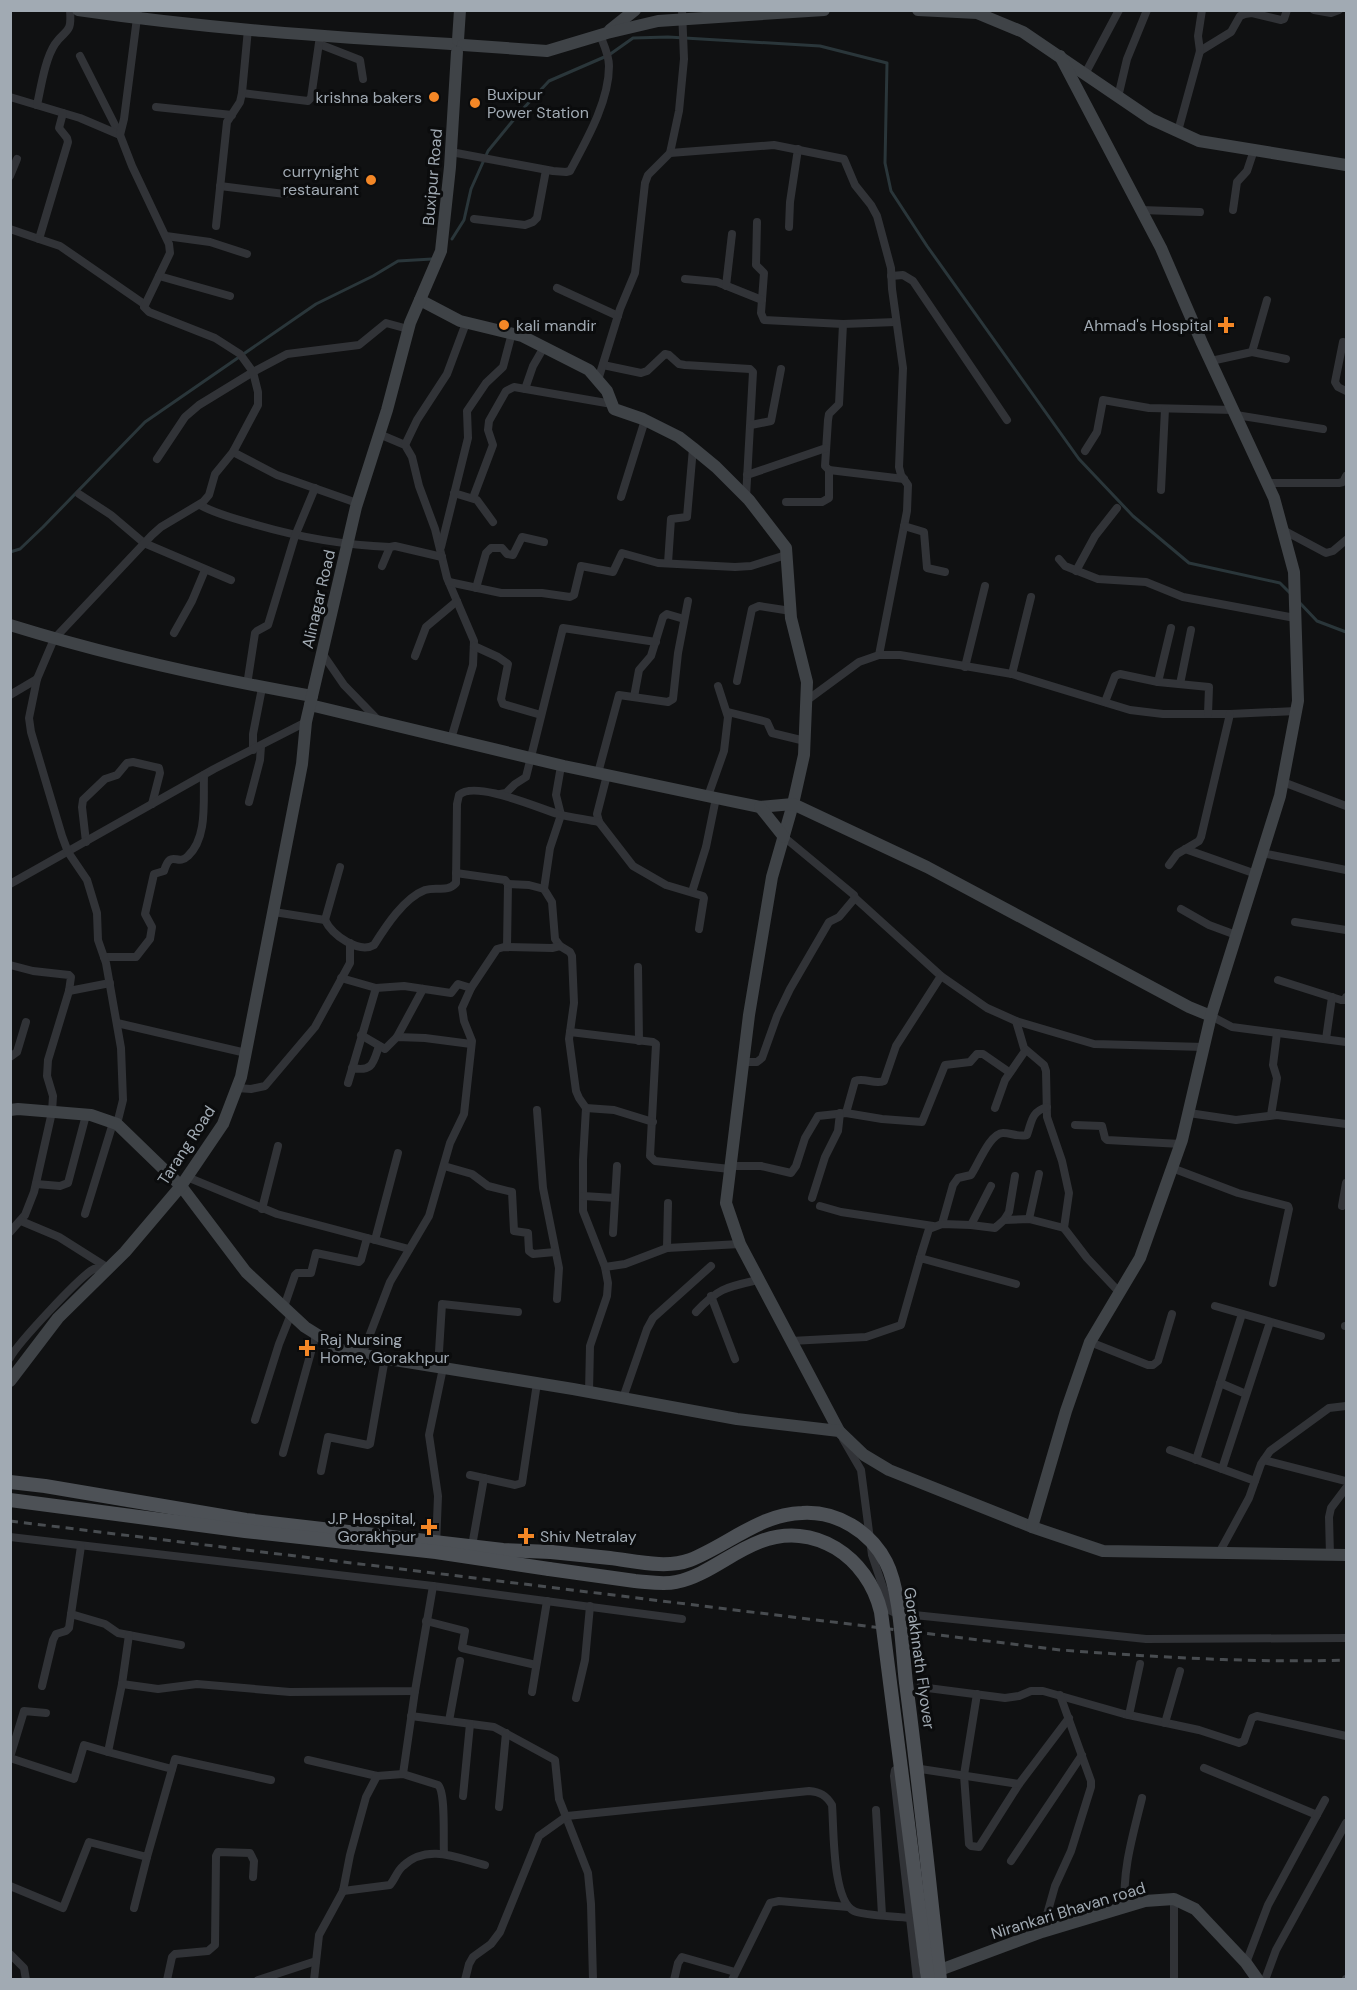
<svg xmlns="http://www.w3.org/2000/svg" width="1357" height="1990" viewBox="0 0 1357 1990" font-family="'DM Sans',sans-serif">
<style>
.lines{fill:none;stroke-linecap:round;stroke-linejoin:round}
.stream{stroke:#2a363a;stroke-width:3}
.street{stroke:#313337;stroke-width:8}
.secondary{stroke:#3f4347;stroke-width:12}
.primary{stroke:#4d5156;stroke-width:14}
.rail{stroke:#484c50;stroke-width:3;stroke-dasharray:8 6;stroke-linecap:butt}
.primary-bridge{stroke:#4d5156;stroke-width:14}
.poi-dot{fill:#f48726;stroke:#0b0c0d;stroke-width:2}
.labels{text-anchor:middle;stroke-width:6;stroke-linejoin:round;paint-order:stroke}
.poi-label{font-size:16px;fill:#a1aab3;stroke:#0b0c0d;text-anchor:start}
.street-label{font-size:16px;fill:#a1aab3;stroke:#0b0c0d}
</style>
<rect width="100%" height="100%" fill="#101112"/>
<g class="lines">
<!-- stream -->
<g class="stream">
<path d="M452 239 464 220 471 189 488 151 520 112 549 81 609 55 633 38 668 37 820 46 887 63 885 163 891 191 927 246 1079 459 1133 516 1189 563 1280 583 1290 593"/>
<path d="M10 552 20 549 43 527 145 422 316 304 373 276 398 261 432 259"/>
<path d="M1299 602 1317 621 1346 632"/>
</g>
<!-- street -->
<g class="street">
<path d="M1314 10 1331 13 1339 10"/>
<path d="M319 44 360 60 363 79"/>
<path d="M1200 51 1231 32 1240 16 1245 14 1252 13 1281 20 1284 19 1287 10"/>
<path d="M80 56 120 135"/>
<path d="M1085 74 1119 10"/>
<path d="M242 93 308 101 311 98 320 36"/>
<path d="M10 97 80 118 120 135"/>
<path d="M1118 97 1127 59 1147 10"/>
<path d="M37 105C41 87 45 59 55 44 66 28 72 35 70 10"/>
<path d="M156 107 232 115"/>
<path d="M1178 131 1200 51 1198 36 1202 10"/>
<path d="M451 152 553 171 566 172 570 171C586 141 609 102 609 66 609 55 604 45 600 35"/>
<path d="M670 153 679 111 684 59 682 10"/>
<path d="M10 176 17 159"/>
<path d="M220 186 285 194"/>
<path d="M1141 210 1200 212"/>
<path d="M1233 210 1237 182 1247 171 1254 150"/>
<path d="M474 219 525 225 533 222 537 218 546 170"/>
<path d="M757 222 756 265 764 273 761 313 764 320 843 324 896 322"/>
<path d="M216 226 227 122 240 102 242 93 248 29"/>
<path d="M789 227 790 202 798 149"/>
<path d="M10 229 39 239 68 142 67 138 59 128 63 113"/>
<path d="M166 236 210 242 247 254"/>
<path d="M39 239 60 246 144 304"/>
<path d="M159 276 230 296"/>
<path d="M891 276 903 275 913 281 1007 420"/>
<path d="M685 279 717 282 762 300"/>
<path d="M726 286 732 234"/>
<path d="M557 288 618 316"/>
<path d="M843 324 839 404 829 414 828 420 825 466 829 470 904 479"/>
<path d="M1343 342 1335 382 1338 387 1346 391"/>
<path d="M1252 352 1267 300"/>
<path d="M1211 361 1252 352 1286 359"/>
<path d="M603 365 641 373 647 371 665 354 669 355 679 364 685 365 750 369 753 372 746 497"/>
<path d="M598 380 620 309 635 273 645 183 648 175 670 153 774 145 844 159 855 185 871 205 877 216 891 268 892 289 903 368 899 467 901 475 908 485 907 511 879 655"/>
<path d="M525 389 533 366 544 347"/>
<path d="M1236 415 1323 429"/>
<path d="M751 425 771 421 781 369"/>
<path d="M379 434 405 445 412 457 419 486 435 529 447 578 474 641 473 665 451 739"/>
<path d="M405 445 417 420 447 374 466 323"/>
<path d="M1085 451 1097 432 1103 400 1149 408 1234 410"/>
<path d="M233 452 277 475 357 503"/>
<path d="M157 459 185 417 199 405 253 372 287 354 359 345 386 323 408 329"/>
<path d="M747 475 826 448"/>
<path d="M1267 483H1339L1343 482 1346 476"/>
<path d="M1161 490 1165 409"/>
<path d="M454 493 477 500 493 522"/>
<path d="M79 494 111 515 144 543 231 580"/>
<path d="M621 497 645 420"/>
<path d="M473 498 493 445 488 430 489 421 506 391 514 387 612 404"/>
<path d="M786 502H822L829 498V470"/>
<path d="M200 505C218 515 237 519 257 525 302 538 343 545 390 547"/>
<path d="M904 526 924 532 927 568 945 572"/>
<path d="M1283 530 1326 553 1333 551 1346 540"/>
<path d="M441 547 468 438 467 411 486 383 503 367 512 333"/>
<path d="M1059 559 1065 566 1098 579 1146 582 1183 597 1295 618"/>
<path d="M668 563 671 519 687 517 693 448"/>
<path d="M382 566 390 547 395 546 442 557"/>
<path d="M1076 571 1095 536 1117 508"/>
<path d="M449 582 501 593H542L570 597 574 595 581 566 613 572 622 553 658 563 735 567 751 566 786 555"/>
<path d="M476 588 486 553 491 548H502L507 554 513 555 522 537 544 542"/>
<path d="M174 633 192 601 205 570"/>
<path d="M474 646 498 657 508 664 501 699 503 704 541 715"/>
<path d="M322 653 344 685 379 721"/>
<path d="M415 656 426 627 457 601"/>
<path d="M965 667 985 586"/>
<path d="M1012 674 1031 597"/>
<path d="M737 681 752 609 759 606 791 611"/>
<path d="M1158 682 1171 628"/>
<path d="M1180 684 1191 630"/>
<path d="M247 685 255 633 257 631 268 625 295 536 315 488"/>
<path d="M10 695 37 679"/>
<path d="M634 697 639 670 651 656 663 617 667 614 684 619"/>
<path d="M806 701 859 662 879 655H900L1012 674 1130 710 1163 714H1230L1296 711"/>
<path d="M1105 702 1115 676 1120 674 1158 682 1209 687 1208 714"/>
<path d="M728 712 767 722 772 733 805 741"/>
<path d="M253 750V734L262 688"/>
<path d="M561 766 556 795 561 815 550 848 544 889 552 902 555 939 560 946 570 952 572 956 574 1003 569 1039 576 1091 579 1098 586 1108 583 1160V1211L605 1267 608 1283 607 1296 590 1346 589 1392"/>
<path d="M598 773 619 695 668 702 673 699 678 653 688 601"/>
<path d="M607 775 597 814 599 822 633 866 666 885 703 896 704 898 699 929"/>
<path d="M1283 782 1346 806"/>
<path d="M500 794 506 793 515 784 526 777 563 628 656 642"/>
<path d="M708 796 724 751 728 717 718 686"/>
<path d="M249 802 260 760 261 746"/>
<path d="M784 837 854 895 855 898 941 976 987 1008 1016 1021 1094 1044 1204 1047"/>
<path d="M86 842 82 807 83 800 105 779 117 775 127 763 133 762 159 768 160 773 152 804"/>
<path d="M1185 849 1256 874"/>
<path d="M1262 853 1346 870"/>
<path d="M1169 865 1177 854 1199 841 1201 837 1230 714"/>
<path d="M456 873 505 880 508 884 507 947"/>
<path d="M10 884 214 769 306 722"/>
<path d="M508 884 529 885 544 889"/>
<path d="M692 892 706 847 716 798"/>
<path d="M1181 909 1209 925 1236 935"/>
<path d="M274 912 325 920C332 935 359 954 374 945 386 926 404 898 425 890 437 886 447 893 456 883L457 804 459 795C475 780 538 808 558 814 571 818 586 819 599 822"/>
<path d="M325 920 340 867"/>
<path d="M1295 922 1346 930"/>
<path d="M104 957H136L150 939 152 927 145 914 154 874 164 871C171 848 177 867 188 856 208 837 203 801 204 775"/>
<path d="M10 965 33 971 69 975 71 977 69 991 48 1060 47 1076 53 1096 52 1112 34 1192 25 1215 10 1232"/>
<path d="M638 967 639 1041"/>
<path d="M341 978 376 988 404 986 451 993 458 984 471 988"/>
<path d="M1278 980 1341 1000H1345L1346 997"/>
<path d="M69 991 110 983"/>
<path d="M1211 1016 1232 1027 1346 1042"/>
<path d="M1016 1021 1024 1048 1044 1065 1046 1071 1047 1117 1062 1161 1069 1193 1064 1228 1087 1258 1120 1293"/>
<path d="M117 1023 246 1053"/>
<path d="M570 1032 653 1042 656 1044 650 1156 655 1161 730 1169"/>
<path d="M361 1035 385 1049 397 1037 425 1038 471 1044"/>
<path d="M397 1037 423 989"/>
<path d="M1326 1039 1332 997"/>
<path d="M10 1057 17 1052 26 1022"/>
<path d="M743 1062H757L762 1058 777 1016 790 989 829 922 839 917 855 898"/>
<path d="M352 1068C373 1072 373 1063 379 1046"/>
<path d="M348 1083 376 988"/>
<path d="M237 1088 251 1089 265 1086 315 1027 350 963V943"/>
<path d="M586 1108 614 1110 653 1122"/>
<path d="M995 1108 1005 1080 1025 1051"/>
<path d="M537 1110 543 1188 559 1268 557 1299"/>
<path d="M846 1113 855 1081C864 1077 875 1085 884 1081L896 1046 941 976"/>
<path d="M1189 1113 1236 1120 1277 1115 1346 1124"/>
<path d="M1271 1115 1277 1078 1273 1065 1277 1033"/>
<path d="M117 1124 123 1100 121 1048 106 963 98 940 97 913 87 880 68 852 62 836 31 732 29 718 37 679 54 639 152 535 161 527 203 502 209 495 215 474 233 452 258 405V392L253 372 240 354 215 338 149 312 144 307 170 253 169 244 132 166 120 135 124 119 138 10"/>
<path d="M1075 1125 1102 1126 1105 1138 1107 1140 1181 1144"/>
<path d="M444 1166 472 1174 488 1186 512 1192 514 1231 528 1233 529 1251 533 1254 555 1252"/>
<path d="M731 1166H761L791 1173 796 1166 805 1138 818 1116 846 1113 882 1119 922 1122 945 1065 970 1062 977 1054H983L1009 1072"/>
<path d="M1172 1168 1238 1193 1288 1206 1289 1209 1273 1283"/>
<path d="M1015 1176 1009 1212 1004 1220 1029 1219 1064 1228"/>
<path d="M187 1177 277 1214 409 1249"/>
<path d="M36 1184 60 1186 68 1183 86 1115"/>
<path d="M583 1196 615 1198"/>
<path d="M812 1198 825 1157 838 1131 840 1113"/>
<path d="M820 1206 841 1212 933 1226"/>
<path d="M1342 1206 1346 1183"/>
<path d="M262 1209 278 1146"/>
<path d="M85 1214 113 1123"/>
<path d="M1029 1219 1039 1174"/>
<path d="M21 1221 59 1237 108 1268"/>
<path d="M942 1224 953 1185 958 1178 971 1175C978 1165 990 1133 1003 1133 1011 1133 1018 1137 1027 1135 1032 1121 1031 1112 1047 1107"/>
<path d="M971 1225 995 1228 1004 1220"/>
<path d="M613 1233 617 1166"/>
<path d="M375 1240 398 1153"/>
<path d="M667 1248 668 1203"/>
<path d="M920 1258 929 1229 942 1224 971 1225 991 1186"/>
<path d="M605 1267 625 1264 667 1248 740 1244"/>
<path d="M711 1296 735 1359"/>
<path d="M1215 1306 1321 1336"/>
<path d="M284 1307 295 1275 297 1273H311L316 1253 359 1262 361 1260 367 1238"/>
<path d="M696 1312C718 1288 727 1287 758 1280"/>
<path d="M1345 1326H1346"/>
<path d="M791 1341 866 1337 901 1325 920 1258 1016 1284"/>
<path d="M1090 1342 1148 1365H1153L1158 1361 1172 1314"/>
<path d="M362 1355 390 1282 429 1216 450 1143 464 1114 472 1041 464 1021 462 1008 471 988 497 949 504 947 552 948 560 946"/>
<path d="M10 1358C17 1344 82 1274 94 1269 98 1268 104 1269 108 1268"/>
<path d="M438 1367 442 1304 518 1312"/>
<path d="M1220 1383 1246 1394"/>
<path d="M623 1398 647 1329 653 1318 711 1266"/>
<path d="M255 1420 279 1344 291 1314"/>
<path d="M843 1439 861 1470 872 1555 891 1611 895 1613 1146 1639 1346 1638"/>
<path d="M1170 1450 1255 1481"/>
<path d="M283 1453 316 1334"/>
<path d="M1196 1460 1242 1314"/>
<path d="M1264 1460 1346 1481"/>
<path d="M1222 1469 1270 1322"/>
<path d="M321 1471 328 1437 368 1445 370 1444 385 1358"/>
<path d="M470 1475 515 1485 522 1483 537 1383"/>
<path d="M10 1537 433 1586 682 1619"/>
<path d="M436 1546 438 1496 429 1435 443 1368"/>
<path d="M472 1546 484 1478"/>
<path d="M1219 1553 1249 1498 1261 1464 1270 1451 1329 1408 1346 1406"/>
<path d="M1330 1555 1329 1517 1331 1508 1346 1488"/>
<path d="M71 1614 105 1624 118 1633 181 1645"/>
<path d="M426 1621 465 1631 462 1648 536 1665"/>
<path d="M129 1635 122 1684 108 1752 172 1769"/>
<path d="M122 1684 158 1689 197 1684 290 1692 415 1691 433 1586"/>
<path d="M42 1686 53 1640 56 1634 66 1631 69 1628 81 1546"/>
<path d="M920 1687 1005 1698 1019 1696 1031 1691H1043L1124 1714 1199 1730 1239 1743 1244 1741 1252 1718 1257 1716 1346 1736"/>
<path d="M532 1692 547 1601"/>
<path d="M977 1694 964 1775 969 1844 971 1846 979 1847 1019 1784"/>
<path d="M576 1698 585 1660 590 1606"/>
<path d="M1129 1715 1140 1664"/>
<path d="M411 1716 494 1727 555 1760 559 1799 588 1873 591 1904 593 1980"/>
<path d="M449 1721 460 1661"/>
<path d="M1165 1723 1180 1671"/>
<path d="M10 1757 24 1711 46 1713"/>
<path d="M10 1758 74 1779 84 1745 108 1752"/>
<path d="M308 1760 377 1776 403 1774 438 1785C446 1792 443 1840 444 1854"/>
<path d="M901 1768 895 1770 894 1776 910 1918"/>
<path d="M914 1768 1019 1784 1069 1718"/>
<path d="M1204 1768 1317 1815"/>
<path d="M403 1774 415 1691"/>
<path d="M463 1796 470 1724"/>
<path d="M499 1807 506 1733"/>
<path d="M876 1810 882 1915"/>
<path d="M1011 1861 1082 1755"/>
<path d="M10 1886 63 1908 89 1842 147 1857 175 1759 271 1780"/>
<path d="M343 1891 390 1885C395 1879 397 1871 403 1866 427 1843 458 1858 485 1865"/>
<path d="M134 1908 147 1857"/>
<path d="M1125 1908C1122 1870 1133 1835 1142 1798"/>
<path d="M1042 1932 1055 1886 1071 1851 1091 1787V1781L1060 1695"/>
<path d="M10 1954 24 1968 26 1980"/>
<path d="M1246 1963 1268 1905 1325 1800"/>
<path d="M167 1980 172 1957 175 1954 208 1951 215 1945 216 1856 218 1852 250 1853 254 1861 253 1877"/>
<path d="M258 1980 316 1961"/>
<path d="M314 1980 319 1935 343 1891 350 1855 366 1797 377 1776"/>
<path d="M465 1980 469 1964 473 1957 491 1944 500 1932 539 1836 567 1816 809 1791C820 1792 826 1795 832 1805 834 1828 832 1901 854 1911 864 1916 897 1916 910 1918L917 1980"/>
<path d="M674 1980 678 1963 682 1957 735 1972"/>
<path d="M732 1980 770 1903 779 1901 848 1907"/>
<path d="M1174 1980V1899"/>
<path d="M1265 1980 1276 1950 1346 1823"/>
<path d="M1346 1980V1979"/>
</g>
<!-- secondary -->
<g class="secondary">
<path d="M78 10C202 28 326 37 451 44"/>
<path d="M918 10 977 13 1023 32 1151 119 1199 141 1346 165"/>
<path d="M610 30 635 10"/>
<path d="M458 40 460 10"/>
<path d="M463 45 547 51 607 33 658 21 824 10"/>
<path d="M420 300 460 321 522 336 589 370 607 391 614 409 643 419 679 437 693 448 716 467 749 500 786 548 791 618 807 682 804 755 793 804 772 877 749 1015 726 1203 740 1244 839 1431"/>
<path d="M10 625C110 656 210 678 312 696"/>
<path d="M310 705 564 766 716 798 760 807 793 804 927 867 1189 1007 1211 1016"/>
<path d="M760 807 784 837"/>
<path d="M10 1110 18 1109 91 1115 117 1124 181 1186 246 1272 305 1327 345 1352 573 1389 737 1419 839 1431 864 1455 889 1470 1032 1527 1103 1551 1346 1555"/>
<path d="M10 1381 58 1318 125 1252 181 1186 223 1124 241 1077 302 764 306 722 356 507 387 410 410 323 441 251 450 167 457 52"/>
<path d="M1032 1527 1066 1411 1090 1342 1140 1258 1182 1140 1211 1016 1280 796 1298 701 1294 572 1274 498 1202 343 1161 248 1060 56"/>
<path d="M938 1979 940 1970 1042 1932 1145 1901 1174 1899 1195 1909 1246 1963 1258 1980"/>
</g>
<!-- primary -->
<g class="primary">
<path d="M10 1482 45 1486 246 1520 503 1550 551 1552"/>
<path d="M10 1500 245 1531 436 1552 549 1569"/>
</g>
<!-- rail -->
<path class="rail" d="M10 1521 1061 1650C1156 1657 1251 1663 1346 1660"/>
<!-- primary-bridge -->
<g class="primary-bridge">
<path d="M551 1552C570 1554 590 1556 610 1558 635 1561 666 1569 690 1560 728 1545 760 1514 802 1513 837 1511 870 1531 886 1562 901 1591 902 1650 906 1683 919 1782 929 1880 940 1980"/>
<path d="M549 1569C578 1573 606 1577 635 1581 649 1582 663 1585 676 1582 706 1576 730 1553 759 1542 814 1520 868 1557 881 1612L928 1980"/>
</g>
</g>
<!-- markers -->
<g class="poi-dot">
<circle cx="434" cy="97" r="6"/>
<circle cx="475" cy="103" r="6"/>
<circle cx="371" cy="180" r="6"/>
<circle cx="504" cy="325" r="6"/>
<path d="M1223 316h6v6h6v6h-6v6h-6v-6h-6v-6h6z"/>
<path d="M304 1339h6v6h6v6h-6v6h-6v-6h-6v-6h6z"/>
<path d="M426 1518h6v6h6v6h-6v6h-6v-6h-6v-6h6z"/>
<path d="M523 1527h6v6h6v6h-6v6h-6v-6h-6v-6h6z"/>
</g>
<g class="labels">
<!-- poi labels -->
<g class="poi-label">
<text x="487" y="100">Buxipur<tspan x="487" dy="18">Power Station</tspan></text>
<text x="422" y="103" text-anchor="end">krishna bakers</text>
<text x="359" y="177" text-anchor="end">currynight<tspan x="359" dy="18">restaurant</tspan></text>
<text x="516" y="331">kali mandir</text>
<text x="1212" y="331" text-anchor="end">Ahmad's Hospital</text>
<text x="320" y="1345">Raj Nursing<tspan x="320" dy="18">Home, Gorakhpur</tspan></text>
<text x="416" y="1524" text-anchor="end">J.P Hospital,<tspan x="416" dy="18">Gorakhpur</tspan></text>
<text x="540" y="1542">Shiv Netralay</text>
</g>
<!-- street labels -->
<g class="street-label">
<text transform="translate(432 177) rotate(-85)" y="6">Buxipur Road</text>
<text transform="translate(318 599) rotate(-77)" y="6">Alinagar Road</text>
<text transform="translate(186 1145) rotate(-57)" y="6">Tarang Road</text>
<text transform="translate(920 1658) rotate(82)" y="6">Gorakhnath Flyover</text>
<text transform="translate(1068 1910) rotate(-17)" y="6">Nirankari Bhavan road</text>
</g>
</g>
<!-- border -->
<rect width="1357" height="1990" fill="none" stroke="#a1aab3" stroke-width="24"/>
</svg>
